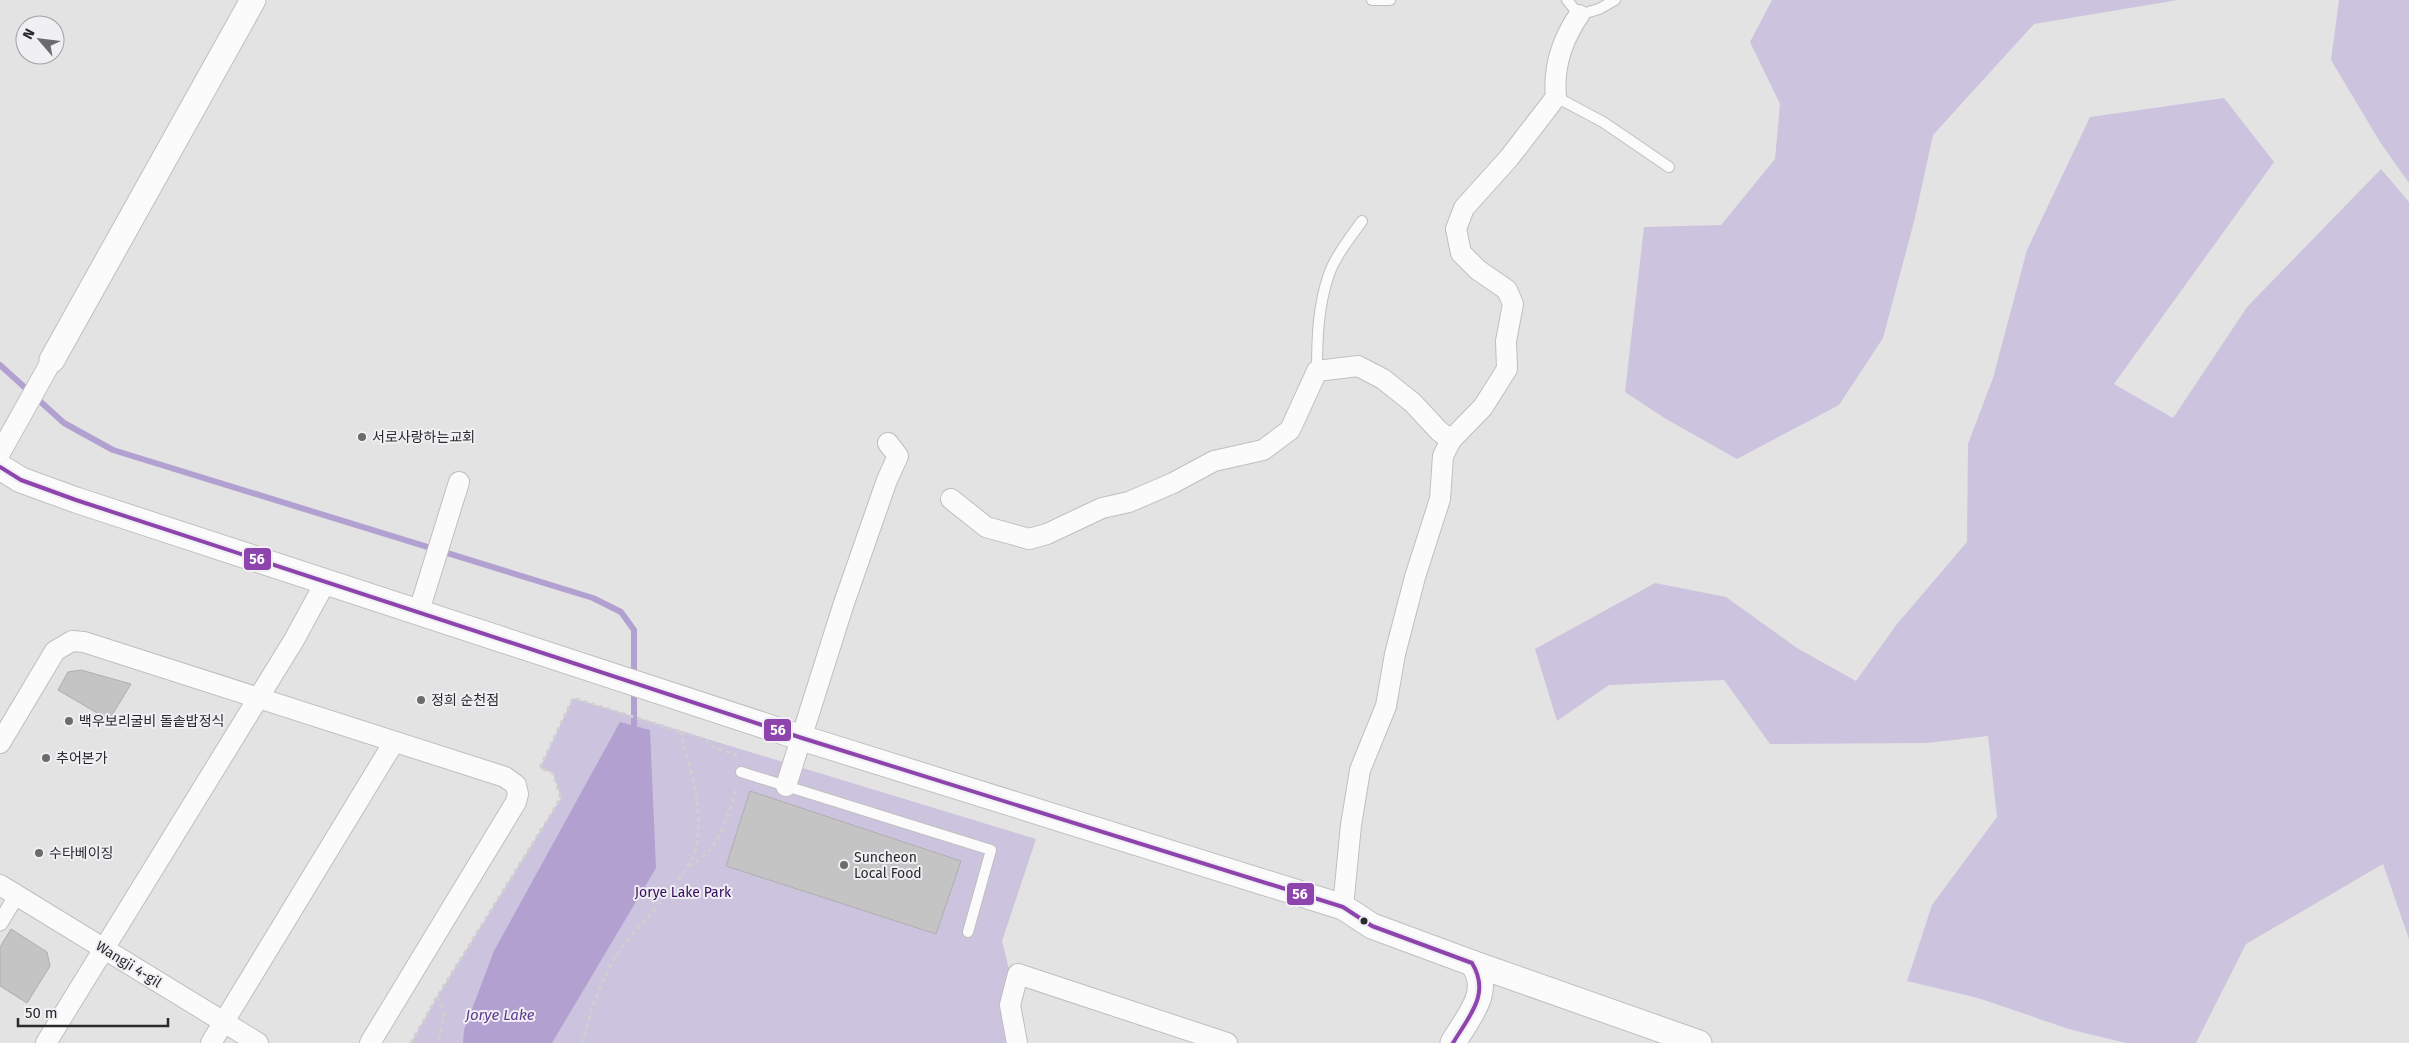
<svg xmlns="http://www.w3.org/2000/svg" width="2409" height="1043" viewBox="0 0 2409 1043" font-family="'Fira Sans','Noto Sans KR',sans-serif">
<style>
.green{fill:#ccc4de}
.water{fill:#b2a0d1}
.lines{fill:none;stroke-linecap:round;stroke-linejoin:round}
.stream{stroke:#b2a0d1;stroke-width:6}
.building{fill:#c4c4c5;stroke:#aeaeaf}
.service-casing{stroke:#bfbfc0;stroke-width:12}
.pedestrian-casing{stroke:#bfbfc0;stroke-width:17}
.minor-casing{stroke:#bfbfc0;stroke-width:22}
.tertiary-casing{stroke:#bfbfc0;stroke-width:27}
.path{stroke:#cfcfd0;stroke-width:3;stroke-dasharray:4 4;stroke-linecap:butt}
.service{stroke:#fbfbfb;stroke-width:10}
.pedestrian{stroke:#fbfbfb;stroke-width:15}
.minor{stroke:#fbfbfb;stroke-width:20}
.tertiary{stroke:#fbfbfb;stroke-width:25}
.bus-1-casing{stroke:#f0eff3;stroke-width:8}
.bus-1{stroke:#8e44ad;stroke-width:4}
.poi-dot{fill:#6b6b6c;stroke:#f0eff3;stroke-width:2}
.bus-dot{fill:#2a2a2b;stroke:#f0eff3;stroke-width:2}
.labels{text-anchor:middle;stroke-width:4;stroke-linejoin:round;paint-order:stroke}
.poi-label{font-size:14px;fill:#2a2a2b;stroke:#f0eff3;text-anchor:start}
.park-label{font-size:14px;fill:#370c61;stroke:#f0eff3}
.street-label{font-size:14px;fill:#2a2a2b;stroke:#f0eff3}
.water-label{font-size:15px;font-style:italic;fill:#5f3b90;stroke:#f0eff3}
.line-badge{stroke:#f0eff3;stroke-width:2}
.badge-label{font-size:14px;text-anchor:middle;font-weight:bold;fill:#fff}
</style>
<rect width="100%" height="100%" fill="#e3e3e4"/>
<!-- green -->
<g class="green">
<path d="M1772 0H2178L2034 24 1933 135 1915 218 1883 338 1839 405 1737 459 1666 419 1625 392 1644 227 1721 225 1775 159 1780 104 1750 42Z"/>
<path d="M2339 0H2409V183L2380 142 2331 60Z"/>
<path d="M2224 98 2274 162 2114 384 2173 418 2247 307 2381 169 2409 202V939L2383 864 2246 944 2196 1043H2126L2072 1030 1978 998 1907 981 1932 905 1997 817 1988 736 1926 743 1770 744 1724 680 1609 685 1557 721 1535 649 1655 583 1726 597 1797 648 1856 681 1897 624 1967 542 1968 444 1993 378 2027 250 2090 117Z"/>
<path d="M573 698 1036 839 1002 941 1009 969 1004 997 1017 1043H411L437 997 561 798 553 773 540 768Z"/>
</g>
<!-- water -->
<path class="water" d="M620 722 650 730 656 868 552 1043H463L464 1030 494 951Z"/>
<g class="lines">
<!-- stream -->
<g class="stream">
<path d="M0 365 64 423 113 450 593 598 621 612 634 630V678"/>
<path d="M634 688V726"/>
</g>
</g>
<!-- building -->
<g class="building">
<path d="M81 670 131 684 109 720 58 690 68 672Z"/>
<path d="M750 791 961 861 936 934 726 866Z"/>
<path d="M11 929 47 952 50 966 27 1003 0 986V947Z"/>
</g>
<g class="lines">
<!-- service casing -->
<g class="service-casing">
<g id="service">
<path d="M1372 0H1390"/>
<path d="M1567 0 1579 15 1599 9 1615 0"/>
<path d="M1556 97 1603 122 1669 167"/>
<path d="M1317 371C1317 338 1318 306 1329 274 1336 255 1350 238 1362 221"/>
<path d="M741 772 991 850 968 932"/>
</g>
</g>
<!-- pedestrian casing -->
<g class="pedestrian-casing">
<path id="pedestrian" d="M0 923 17 895"/>
</g>
<!-- minor casing -->
<g class="minor-casing">
<g id="minor">
<path d="M1451 440 1483 407 1507 369 1506 341 1513 304 1507 290 1478 270 1461 253 1456 229 1464 208 1509 158 1556 97C1553 67 1562 40 1579 15"/>
<path d="M0 453 52 360"/>
<path d="M951 499 986 527 1029 539 1047 534 1102 508 1129 502 1173 483 1214 461 1263 450 1290 430 1317 371 1358 366 1383 379 1413 403 1439 431 1451 440 1443 456 1440 499 1415 577 1395 654 1386 706 1360 770 1351 825 1343 907"/>
<path d="M419 611 459 482"/>
<path d="M0 743 55 651 72 641 84 642 505 777 516 785 518 794 516 802 370 1043"/>
<path d="M786 786 844 603 887 480 898 456 888 443"/>
<path d="M0 885 258 1043"/>
<path d="M46 1043 294 640 326 581"/>
<path d="M211 1043 394 742"/>
<path d="M1017 1043 1010 1005 1018 974 1227 1043"/>
</g>
</g>
<!-- tertiary casing -->
<g class="tertiary-casing">
<g id="tertiary">
<path d="M52 360 253 0"/>
<path d="M0 467 21 480 76 500 802 738 1343 907 1372 926 1472 963C1494 990 1468 1017 1453 1043"/>
<path d="M1472 963 1699 1043"/>
</g>
</g>
<!-- path -->
<g class="path">
<path d="M689 866C722 849 726 819 737 786"/>
<path d="M437 997C448 1011 442 1027 438 1043"/>
<path d="M411 1043 437 997 561 798 553 773 540 768 573 698 704 739 711 746 741 757"/>
<path d="M582 1043C591 1009 601 978 621 949 639 923 690 876 696 848 704 806 691 772 680 732"/>
</g>
<!-- service -->
<use href="#service" class="service"/>
<!-- pedestrian -->
<use href="#pedestrian" class="pedestrian"/>
<!-- minor -->
<use href="#minor" class="minor"/>
<!-- tertiary -->
<use href="#tertiary" class="tertiary"/>
<!-- bus-1 casing -->
<g class="bus-1-casing">
<path id="bus-1" d="M0 467 21 480 76 500 802 738 1343 907 1372 926 1472 963C1491 994 1469 1016 1453 1043"/>
</g>
<!-- bus-1 -->
<use href="#bus-1" class="bus-1"/>
</g>
<!-- markers -->
<g class="poi-dot">
<circle cx="362" cy="437" r="5"/>
<circle cx="421" cy="700" r="5"/>
<circle cx="69" cy="721" r="5"/>
<circle cx="46" cy="758" r="5"/>
<circle cx="39" cy="853" r="5"/>
<circle cx="844" cy="865" r="5"/>
</g>
<circle class="bus-dot" cx="1364" cy="921" r="4.5"/>
<g class="labels">
<!-- poi labels -->
<g class="poi-label">
<text x="372" y="442">서로사랑하는교회</text>
<text x="431" y="705">정희 순천점</text>
<text x="79" y="726">백우보리굴비 돌솥밥정식</text>
<text x="56" y="763">추어본가</text>
<text x="49" y="858">수타베이징</text>
<text x="854" y="862">Suncheon<tspan x="854" dy="16">Local Food</tspan></text>
</g>
<!-- park labels -->
<g class="park-label">
<text x="683" y="897">Jorye Lake Park</text>
</g>
<!-- street labels -->
<g class="street-label">
<text transform="translate(129 964) rotate(32)" y="5">Wangji 4-gil</text>
</g>
<!-- water labels -->
<g class="water-label">
<text x="500" y="1020">Jorye Lake</text>
</g>
</g>
<g class="line-badge">
<rect x="243" y="547" width="29" height="24" rx="5" fill="#8e44ad"/>
<rect x="763" y="718" width="29" height="24" rx="5" fill="#8e44ad"/>
<rect x="1286" y="882" width="29" height="24" rx="5" fill="#8e44ad"/>
</g>
<g class="badge-label">
<text x="257" y="564">56</text>
<text x="778" y="735">56</text>
<text x="1300" y="899">56</text>
</g>
<!-- north arrow -->
<g transform="translate(40 40) rotate(298)"><circle r="24" fill="#f0eff3" stroke="#a1a0a3"/>
<path d="M0-4L9 19L0 12L-9 19Z" fill="#6b6b6c"/>
<text y="-8" font-size="14" font-weight="bold" text-anchor="middle" fill="#2a2a2b">N</text>
</g>
<!-- scale -->
<path d="M18 1018v8h150v-8" fill="none" stroke="#2a2a2b" stroke-width="2.5"/>
<text x="25" y="1018" font-size="15" fill="#2a2a2b" stroke="#f0eff3" stroke-width="4" paint-order="stroke">50 m</text>
</svg>
